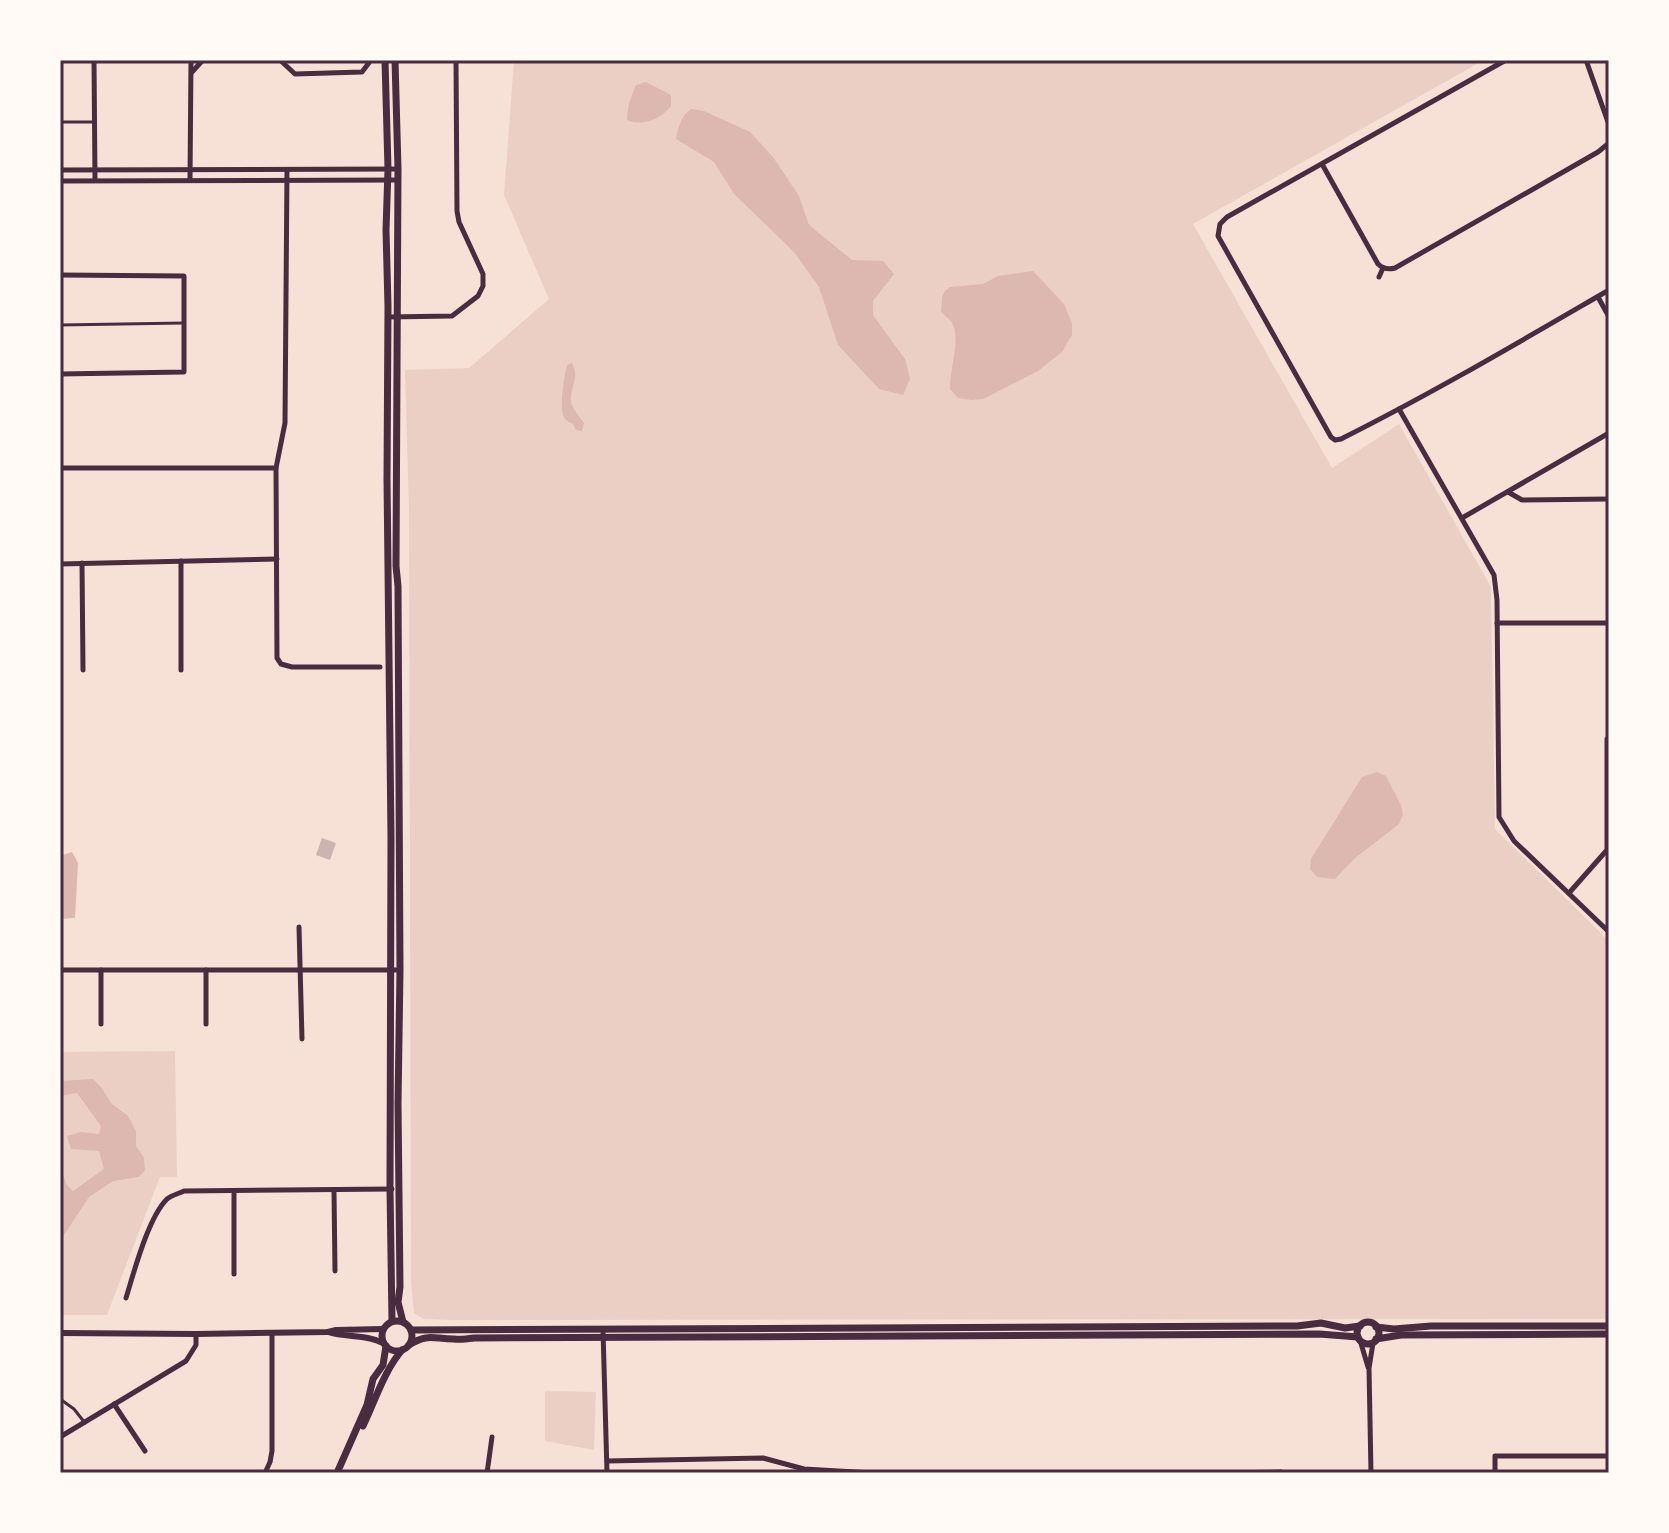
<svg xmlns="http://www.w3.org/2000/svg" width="1669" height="1533" viewBox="0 0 1669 1533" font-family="Helvetica,sans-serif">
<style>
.green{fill:#ebcfc5}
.water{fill:#dcb8b0}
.building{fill:#ccb4b1}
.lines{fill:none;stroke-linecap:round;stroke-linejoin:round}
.service{stroke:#4a2c40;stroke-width:3}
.minor{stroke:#4a2c40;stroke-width:5}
.tertiary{stroke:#4a2c40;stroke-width:6}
.secondary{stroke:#4a2c40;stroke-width:7}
.neatline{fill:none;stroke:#4a2c40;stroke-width:3}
</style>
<rect width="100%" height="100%" fill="#f7e1d7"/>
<!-- green -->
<g class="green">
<path d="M514 60H1484L1193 224 1332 468 1399 424 1491 587 1495 829 1609 941V1319L452 1320 424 1319 414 1313 411 1282 409 510 405 370 469 368 549 299 504 195Z"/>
<path d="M175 1051 177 1177H160L107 1315H60V1052Z"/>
<path d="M545 1391 596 1392 594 1450 545 1441Z"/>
</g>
<!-- water -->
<g class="water">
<path d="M646 82 671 95V106C661 119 642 127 627 120 627 107 631 97 636 85Z"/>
<path d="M691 109 704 111 750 132 773 157 799 196 809 225 852 260 883 261 894 274 873 301V315L905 359 910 379 903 395 879 389 838 345 819 287 794 252 734 194 714 162 676 139C678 127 681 116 691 109Z"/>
<path d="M1033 271 1064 304 1072 323V335L1062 352 1038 371 983 399 972 400 958 398 950 389C949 370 962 338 951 321 950 320 943 314 941 312L942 297 945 291 950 287 983 284 998 276Z"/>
<path d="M572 363C581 379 567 391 572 405 574 411 581 418 584 423L582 431 576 430 573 424C568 421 565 421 563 415 560 405 564 375 567 365Z"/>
<path d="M1377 772 1386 776 1401 805 1403 815 1399 824 1354 859 1335 879 1317 877 1310 869 1311 859 1362 777Z"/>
<path d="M72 852 78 863 75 918 60 919V856Z"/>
<path d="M93 1079 101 1087 112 1104 128 1116 136 1131V1146L144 1158 145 1170 139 1177 113 1181 89 1197 60 1241V1167L67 1185 73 1191 104 1169 99 1151 71 1149 67 1136 81 1132 99 1134 101 1126 77 1093 60 1096V1081Z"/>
</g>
<!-- building -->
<path class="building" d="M322 838 336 843 330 860 316 855Z"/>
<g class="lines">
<!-- service -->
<g class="service">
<path d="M60 122H94"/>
<path d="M60 325 184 323"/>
<path d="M60 1399 74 1409 85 1423"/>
</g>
<!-- minor -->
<g class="minor">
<path d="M94 60 95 180"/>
<path d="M280 60 295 74 362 72 371 60"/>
<path d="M1506 60 1227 217 1220 224 1218 236 1331 437 1335 440 1341 439C1433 393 1521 341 1609 290"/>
<path d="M1586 60 1609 125"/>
<path d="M192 72 203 60"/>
<path d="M1322 164 1378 264C1383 269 1388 270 1395 268L1598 152 1609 143"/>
<path d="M60 170 398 169"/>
<path d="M287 170 285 423 276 468 277 658 281 664 292 667H380"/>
<path d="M190 180 191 60"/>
<path d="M60 181 397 180"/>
<path d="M60 275 184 276V372L60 374"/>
<path d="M1379 277 1383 268"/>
<path d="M1598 297 1609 317"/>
<path d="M388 317 452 316 478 296 483 286V274L459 222 457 211 456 60"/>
<path d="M1399 409 1494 575 1497 600 1499 817 1514 841 1609 932"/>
<path d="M60 468H276"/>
<path d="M1508 492 1522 500 1609 499"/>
<path d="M1462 518 1609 433"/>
<path d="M181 561V670"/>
<path d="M82 563 83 670"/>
<path d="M60 564 277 559"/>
<path d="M1497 623H1609"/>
<path d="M1569 893 1607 850V739H1609"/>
<path d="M299 927 302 1039"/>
<path d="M60 970H400"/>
<path d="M101 970V1024"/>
<path d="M206 1024V970"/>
<path d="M234 1191V1274"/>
<path d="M334 1191 335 1271"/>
<path d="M126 1298C134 1272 148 1218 167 1199 172 1195 178 1194 184 1191L392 1189"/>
<path d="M603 1330 607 1473"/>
<path d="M1360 1340 1368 1367"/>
<path d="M114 1404 145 1451"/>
<path d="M60 1437 186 1361 196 1345V1334"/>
<path d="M607 1461 763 1458 804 1469 873 1473"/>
<path d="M265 1473 270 1462 272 1451V1333"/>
<path d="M487 1473 492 1437"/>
<path d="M1217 1473 1281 1472"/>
<path d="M1371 1473 1369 1368 1373 1343"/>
<path d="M1495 1473V1456H1609"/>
</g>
<!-- tertiary -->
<g class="tertiary">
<path d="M328 1332C346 1338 366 1334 383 1343"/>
<path d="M60 1333 196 1334 328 1332 336 1330 383 1329"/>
</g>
<!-- secondary -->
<g class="secondary">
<path d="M385 60 388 169 386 230 388 306 387 479 391 837 390 1189 392 1321"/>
<path d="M395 60 398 169 396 566 398 586 400 970 398 1104 400 1287 398 1302 403 1322"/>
<circle cx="397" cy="1336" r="15"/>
<circle cx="1368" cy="1333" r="11"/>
<path d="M1376 1327 1394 1329 1431 1326H1609"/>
<path d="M411 1330 1297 1326 1321 1323 1345 1328 1360 1326"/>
<path d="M1376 1339 1401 1335 1609 1334"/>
<path d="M409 1345C428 1333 433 1339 454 1339 460 1340 467 1339 474 1338L1319 1334 1358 1337"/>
<path d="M363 1426C375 1401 384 1371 402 1350"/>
<path d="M337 1473 367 1405 373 1379 383 1365 386 1346"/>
</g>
</g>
<!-- border -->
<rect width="1669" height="1533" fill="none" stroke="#fffaf5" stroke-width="124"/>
<rect x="62" y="62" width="1545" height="1409" class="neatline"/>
</svg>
